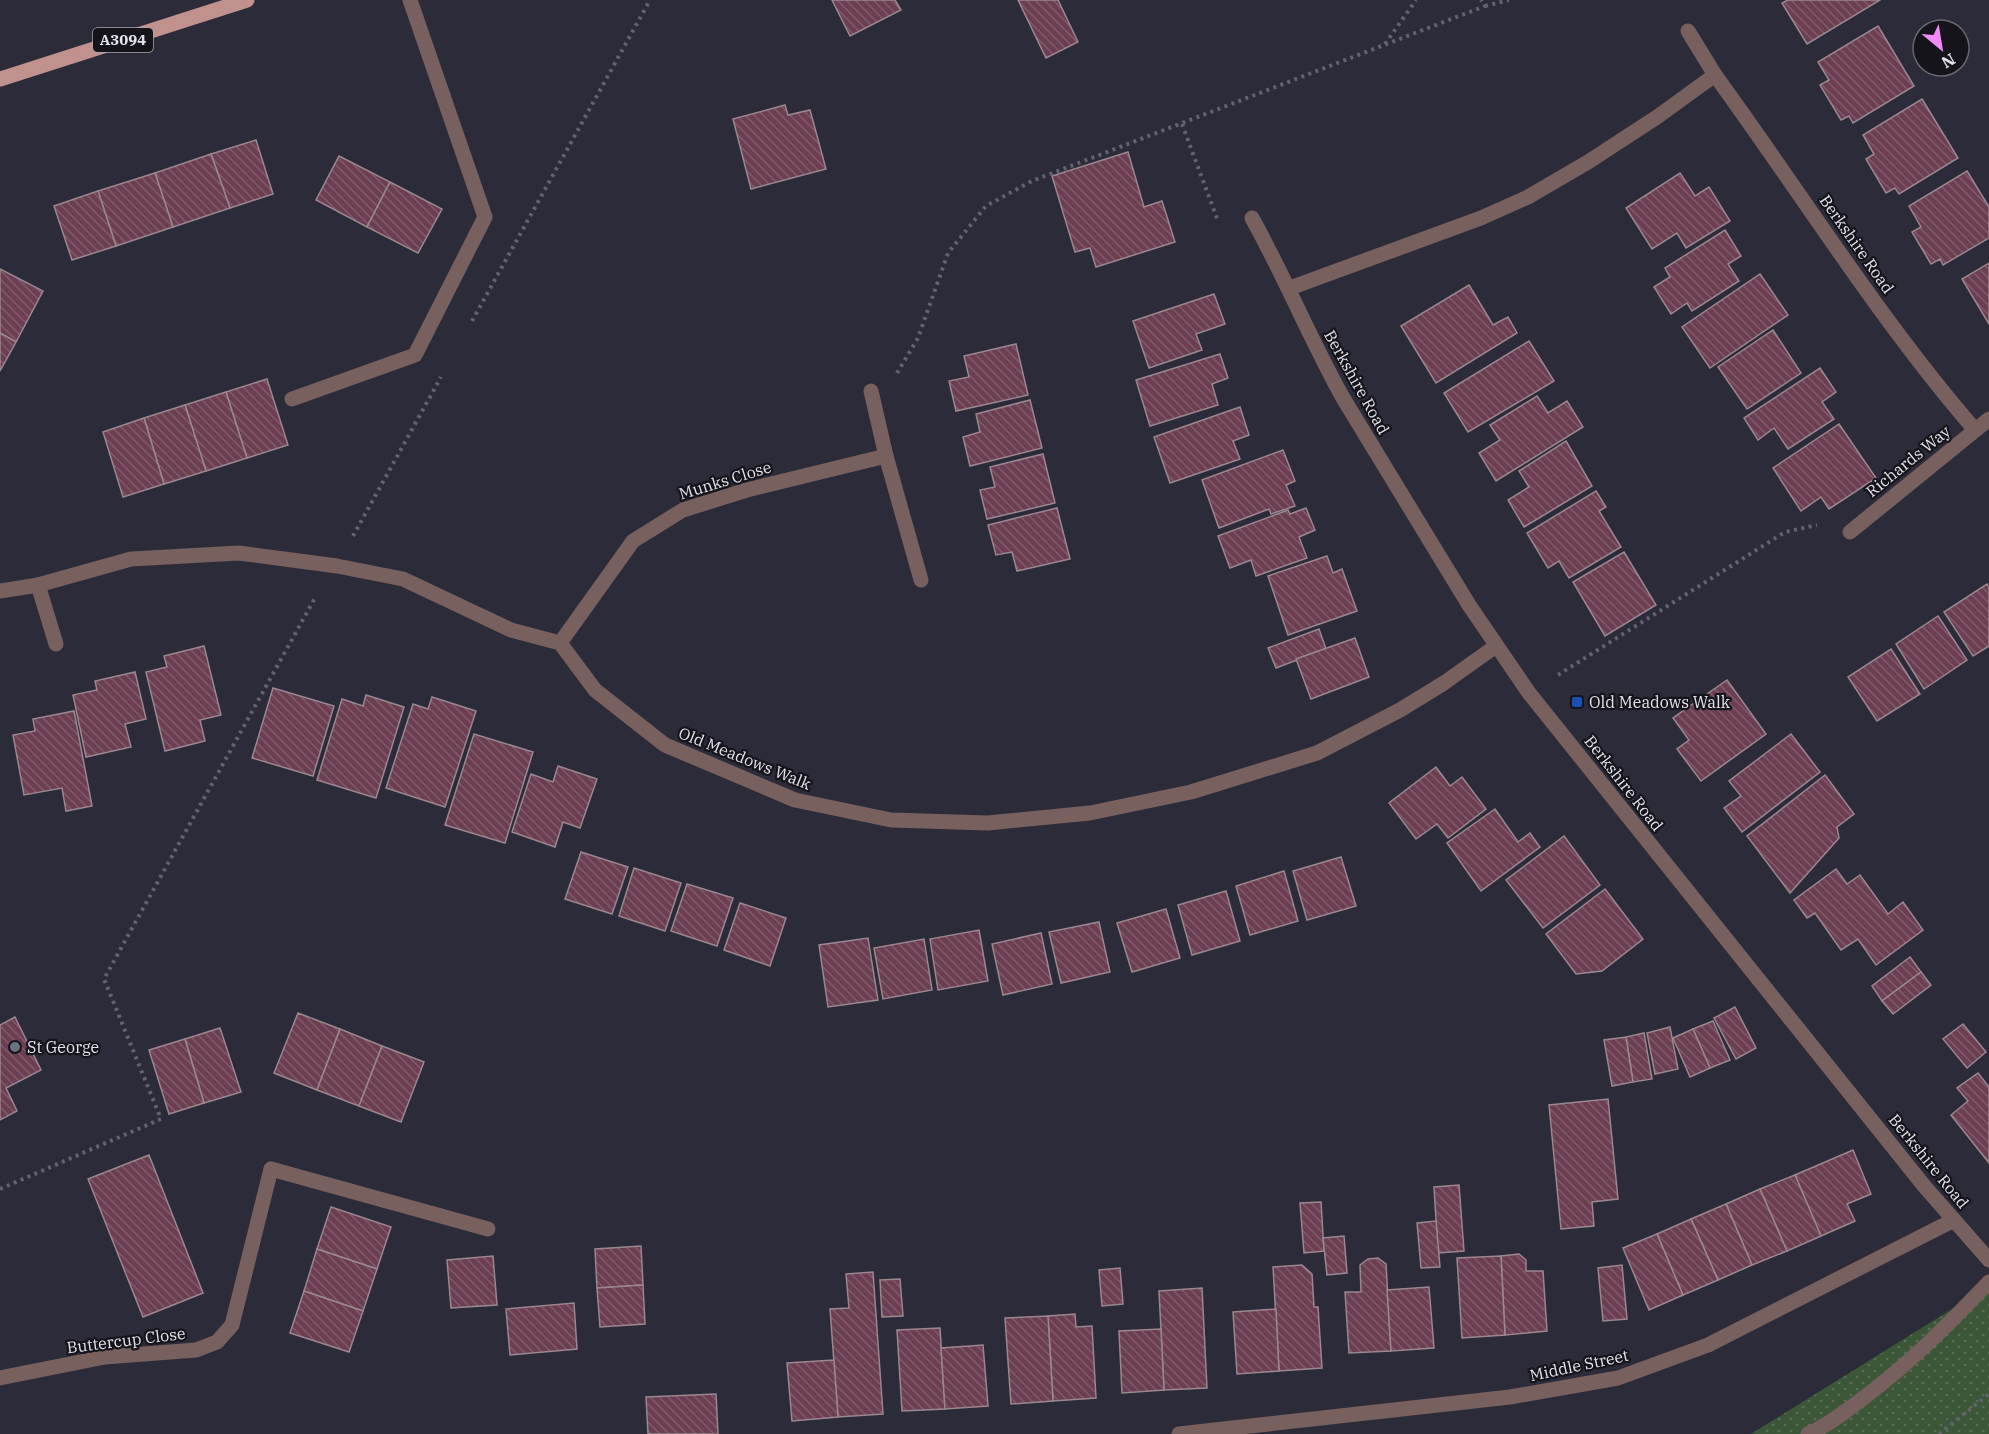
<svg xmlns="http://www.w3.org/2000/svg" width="1989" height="1434" viewBox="0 0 1989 1434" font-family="'IBM Plex Serif',serif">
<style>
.grass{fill:url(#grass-dots)}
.building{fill:url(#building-back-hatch);stroke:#9b878f;stroke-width:1.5}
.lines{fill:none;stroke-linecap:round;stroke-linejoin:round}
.path{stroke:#63626f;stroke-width:4;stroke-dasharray:3 4.5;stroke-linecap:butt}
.service{stroke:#77605e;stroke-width:15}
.minor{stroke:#77605e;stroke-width:15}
.primary{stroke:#c1918e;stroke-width:15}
.transit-dot{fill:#1a4fb4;stroke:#15141b;stroke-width:2}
.worship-dot{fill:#6b7280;stroke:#15141b;stroke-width:2}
.labels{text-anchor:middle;stroke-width:4.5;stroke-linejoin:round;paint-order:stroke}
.shield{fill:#15141b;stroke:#a5a5ae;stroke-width:1.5}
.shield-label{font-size:15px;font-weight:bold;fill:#e3e3ed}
.street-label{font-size:16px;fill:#e3e3ed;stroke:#15141b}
.poi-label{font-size:16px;fill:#e3e3ed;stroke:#15141b;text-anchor:start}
</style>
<defs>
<pattern id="grass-dots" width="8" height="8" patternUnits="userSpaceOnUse" patternTransform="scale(1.5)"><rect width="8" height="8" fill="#3c5638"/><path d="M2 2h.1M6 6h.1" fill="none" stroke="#586e55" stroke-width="1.8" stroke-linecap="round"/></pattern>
<pattern id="building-back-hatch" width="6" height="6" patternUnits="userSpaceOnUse" patternTransform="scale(1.5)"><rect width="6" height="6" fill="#6b3e52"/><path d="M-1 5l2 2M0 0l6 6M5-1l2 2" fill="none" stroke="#805a6b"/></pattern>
</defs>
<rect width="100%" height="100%" fill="#2c2b39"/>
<!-- grass -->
<path class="grass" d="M1989 1286V1434H1751Z"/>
<!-- building -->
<g class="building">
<path d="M832 0H895L901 10 850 36Z"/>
<path d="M1018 0H1058L1078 42 1046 58Z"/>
<path d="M1788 0H1880L1807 44 1782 3Z"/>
<path d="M1878 26 1914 86 1853 123 1849 116 1841 120 1820 85 1829 80 1818 62Z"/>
<path d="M1922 99 1958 158 1899 194 1895 188 1886 193 1866 159 1874 154 1863 135Z"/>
<path d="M785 105 788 115 810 110 826 169 751 189 733 119Z"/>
<path d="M256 140 273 194 230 208 211 154Z"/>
<path d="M1128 152 1144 207 1162 201 1175 242 1096 267 1090 248 1075 252 1052 176Z"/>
<path d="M211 154 230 208 173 227 155 173Z"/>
<path d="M339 156 390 182 367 227 316 200Z"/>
<path d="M1967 171 1989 207V238L1943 265 1940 259 1931 264 1912 232 1921 227 1909 206Z"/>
<path d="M155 173 173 227 116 246 98 191Z"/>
<path d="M1680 173 1695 196 1709 187 1730 221 1686 248 1677 233 1652 249 1626 208Z"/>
<path d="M390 182 442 209 418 253 367 227Z"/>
<path d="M98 191 116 246 72 260 54 206Z"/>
<path d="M1725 230 1741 256 1728 264 1739 281 1692 311 1687 303 1671 314 1654 287 1670 277 1665 268Z"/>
<path d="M1989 263V324L1962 279Z"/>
<path d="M0 269 43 291 16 342 0 333Z"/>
<path d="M1760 274 1788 315 1710 368 1682 327Z"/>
<path d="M1469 285 1493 325 1508 317 1517 333 1436 383 1401 326Z"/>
<path d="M1214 294 1225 324 1196 334 1202 350 1149 368 1133 321Z"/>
<path d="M1773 330 1801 373 1747 409 1718 367Z"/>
<path d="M0 333 16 342 0 371Z"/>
<path d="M1529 341 1554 381 1468 432 1444 393Z"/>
<path d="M1016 344 1028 395 956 411 949 381 969 377 964 356Z"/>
<path d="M1220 354 1228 378 1212 384 1218 405 1150 426 1136 380Z"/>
<path d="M1820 368 1836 392 1822 402 1834 419 1788 449 1774 428 1758 440 1744 418Z"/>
<path d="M267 379 288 445 247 458 226 392Z"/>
<path d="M226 392 247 458 206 471 185 405Z"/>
<path d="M1537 396 1548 413 1567 401 1583 427 1496 481 1479 453 1500 440 1490 425Z"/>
<path d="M1030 400 1042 448 970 466 963 437 980 432 976 414Z"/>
<path d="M185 405 206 471 164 484 144 418Z"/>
<path d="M1240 407 1249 435 1233 441 1240 459 1170 483 1154 437Z"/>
<path d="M144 418 164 484 123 497 103 432Z"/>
<path d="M1839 424 1876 478 1829 509 1821 497 1801 511 1773 468Z"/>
<path d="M1566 441 1592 486 1524 527 1508 500 1529 487 1519 471Z"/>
<path d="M1283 450 1295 481 1286 485 1295 506 1271 514 1269 509 1219 528 1202 480Z"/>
<path d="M1043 454 1055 503 987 519 980 490 995 487 990 467Z"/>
<path d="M1596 491 1606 507 1599 511 1621 547 1569 578 1559 561 1548 568 1527 533Z"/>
<path d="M1057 508 1070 559 1017 571 1012 552 996 555 988 525Z"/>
<path d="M1306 508 1315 530 1299 537 1307 558 1256 576 1251 560 1230 568 1218 536 1288 510 1290 514Z"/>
<path d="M1624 552 1656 605 1605 636 1573 582Z"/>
<path d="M1327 556 1333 573 1342 569 1357 611 1288 635 1268 576Z"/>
<path d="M1987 584 1989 587V646L1973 656 1944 612Z"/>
<path d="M1938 616 1967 660 1924 689 1896 644Z"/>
<path d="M1319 629 1326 649 1276 668 1268 648Z"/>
<path d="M1355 638 1369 677 1311 699 1296 659Z"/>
<path d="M204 646 221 715 200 720 205 741 165 751 146 672 167 667 164 656Z"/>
<path d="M1891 649 1920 694 1877 721 1848 677Z"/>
<path d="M135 672 146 719 125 724 131 747 86 757 73 695 97 690 95 681Z"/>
<path d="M1727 680 1766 734 1701 781 1677 749 1689 740 1673 718Z"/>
<path d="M273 688 334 706 313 776 252 758Z"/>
<path d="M366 695 404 707 376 798 317 780 342 699 363 706Z"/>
<path d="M432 697 476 711 445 807 386 788 413 704 428 709Z"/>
<path d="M74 711 92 806 66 811 62 788 24 795 13 735 35 731 33 719Z"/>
<path d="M474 734 533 752 505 843 445 825Z"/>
<path d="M1791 734 1820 772 1742 832 1724 808 1741 796 1729 781Z"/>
<path d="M558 766 597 779 580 828 563 822 555 847 512 832 531 774 553 782Z"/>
<path d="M1436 767 1450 786 1462 777 1486 809 1448 838 1437 824 1416 839 1389 803Z"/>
<path d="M1825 775 1854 814 1837 827 1839 838 1790 893 1747 836Z"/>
<path d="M1495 809 1518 842 1530 833 1540 847 1481 891 1447 843Z"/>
<path d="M1564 836 1600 885 1543 928 1506 880Z"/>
<path d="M581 852 628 867 612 914 565 899Z"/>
<path d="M1341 857 1356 906 1307 920 1293 871Z"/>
<path d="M634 868 681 883 665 931 619 916Z"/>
<path d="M1836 869 1847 884 1860 875 1888 914 1903 902 1923 930 1876 965 1858 939 1841 950 1815 913 1807 918 1794 900Z"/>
<path d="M1284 871 1298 921 1250 935 1236 886Z"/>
<path d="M687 884 733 898 717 946 671 931Z"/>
<path d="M1605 889 1643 939 1602 971 1576 974 1546 934Z"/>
<path d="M1226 891 1240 941 1192 955 1178 905Z"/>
<path d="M740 903 786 918 770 966 724 950Z"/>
<path d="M1166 909 1180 958 1132 972 1117 923Z"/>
<path d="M1099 922 1110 972 1061 983 1049 932Z"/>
<path d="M979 930 988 981 938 990 930 939Z"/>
<path d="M1041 933 1052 984 1003 995 992 944Z"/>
<path d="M868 938 878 1000 828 1007 819 945Z"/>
<path d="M924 939 932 990 883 999 874 948Z"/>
<path d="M1910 957 1921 972 1882 1001 1872 986Z"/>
<path d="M1921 972 1931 985 1893 1014 1882 1001Z"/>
<path d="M1735 1007 1756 1048 1736 1059 1714 1018Z"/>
<path d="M298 1013 340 1029 317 1090 274 1073Z"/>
<path d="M15 1017 41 1070 6 1088 17 1111 0 1120V1025Z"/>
<path d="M1713 1021 1730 1060 1710 1068 1693 1029Z"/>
<path d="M1963 1024 1986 1052 1967 1068 1943 1039Z"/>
<path d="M1670 1027 1678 1069 1655 1074 1647 1033Z"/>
<path d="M220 1028 241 1092 204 1103 185 1039Z"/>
<path d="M340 1029 382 1046 359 1106 317 1090Z"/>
<path d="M1693 1029 1710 1068 1690 1077 1673 1038Z"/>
<path d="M1644 1033 1652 1079 1633 1082 1626 1037Z"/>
<path d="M1626 1037 1633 1082 1612 1086 1604 1040Z"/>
<path d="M185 1039 204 1103 169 1114 149 1050Z"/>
<path d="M382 1046 424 1062 401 1122 359 1106Z"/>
<path d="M1978 1073 1989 1087V1163L1951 1115 1968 1101 1957 1088Z"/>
<path d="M1608 1099 1618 1199 1592 1202 1594 1226 1561 1229 1549 1105Z"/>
<path d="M1853 1150 1871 1194 1847 1204 1855 1221 1821 1236 1795 1175Z"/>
<path d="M149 1155 203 1293 143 1317 88 1179Z"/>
<path d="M1795 1175 1821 1236 1787 1251 1760 1189Z"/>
<path d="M1459 1185 1464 1251 1438 1253 1434 1187Z"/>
<path d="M1760 1189 1787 1251 1752 1265 1726 1204Z"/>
<path d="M1321 1202 1324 1251 1304 1253 1300 1203Z"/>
<path d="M1726 1204 1752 1265 1718 1280 1691 1219Z"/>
<path d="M331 1207 391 1227 377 1269 317 1249Z"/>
<path d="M1691 1219 1718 1280 1683 1295 1657 1234Z"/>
<path d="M1436 1221 1440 1267 1421 1268 1417 1223Z"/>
<path d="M1657 1234 1683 1295 1649 1310 1623 1248Z"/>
<path d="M1344 1236 1347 1273 1327 1275 1323 1238Z"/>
<path d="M641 1246 643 1285 597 1288 595 1249Z"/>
<path d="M317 1249 377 1269 363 1311 304 1291Z"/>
<path d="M1519 1254 1526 1260V1271H1543L1547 1331 1505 1335 1501 1256Z"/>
<path d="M493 1256 497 1305 451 1308 447 1260Z"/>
<path d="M1501 1256 1505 1335 1462 1338 1457 1258Z"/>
<path d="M1378 1258 1386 1264 1391 1351 1349 1353 1345 1292H1361L1360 1265 1368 1259Z"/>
<path d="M1302 1265 1312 1274 1314 1307H1318L1322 1368 1279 1371 1273 1267Z"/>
<path d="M1622 1265 1627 1319 1603 1321 1598 1268Z"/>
<path d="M1120 1268 1123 1304 1102 1306 1099 1270Z"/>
<path d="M873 1272 883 1414 838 1417 830 1309 849 1308 846 1274Z"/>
<path d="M900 1279 903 1316 882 1317 880 1280Z"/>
<path d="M643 1285 645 1324 600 1327 597 1288Z"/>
<path d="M1429 1287 1434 1348 1391 1351 1387 1290Z"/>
<path d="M1202 1288 1207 1388 1164 1390 1159 1291Z"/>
<path d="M304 1291 363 1311 349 1352 290 1333Z"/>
<path d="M574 1303 577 1349 510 1355 506 1309Z"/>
<path d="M1276 1309 1279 1371 1237 1374 1233 1312Z"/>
<path d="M1075 1314 1076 1327 1092 1326 1096 1398 1053 1401 1048 1316Z"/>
<path d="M1048 1316 1053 1401 1011 1404 1005 1318Z"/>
<path d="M940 1328 945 1409 902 1411 897 1330Z"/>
<path d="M1161 1329 1164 1390 1122 1393 1119 1331Z"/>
<path d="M983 1345 988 1406 945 1409 941 1348Z"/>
<path d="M834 1360 838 1417 792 1421 787 1363Z"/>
<path d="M716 1394 718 1434H648L646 1397Z"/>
</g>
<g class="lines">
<!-- path -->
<g class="path">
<path d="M1485 6 1509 0"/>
<path d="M1385 44 1416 0"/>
<path d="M1182 124 1218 221"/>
<path d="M472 321 650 0"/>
<path d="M897 373 918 338 948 253 986 206 1032 181 1485 6 1481 0"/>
<path d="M353 536 441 377"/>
<path d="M1558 675 1785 532 1817 525"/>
<path d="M0 1189 161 1119 104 979 316 596"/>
<path d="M1939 1434 1989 1394"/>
</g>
<!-- service -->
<g class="service">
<path d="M292 399 415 355 485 217 410 0"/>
<path d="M271 1169 488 1229"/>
</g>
<!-- minor -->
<g class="minor">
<path d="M1688 31 1715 75"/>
<path d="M1252 218C1285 277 1310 339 1343 398L1469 605 1529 693 1925 1187 1989 1260"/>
<path d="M1290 288 1481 218 1528 197 1588 162 1657 117 1715 75C1801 193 1879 319 1975 430"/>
<path d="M871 391 886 456"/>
<path d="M1850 532 1989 419"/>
<path d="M38 585 56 644"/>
<path d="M0 591 38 585 131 559 239 553 337 566 403 579 511 630 560 643 595 690 665 745 795 800 891 820 988 823 1090 813 1191 792 1317 753 1400 710 1444 683 1496 646"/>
<path d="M560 643 633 541 683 510 747 490 886 456 921 580"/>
<path d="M0 1378 105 1357 196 1350 217 1342 232 1325 271 1169"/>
<path d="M1179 1434 1510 1397 1618 1378 1708 1345 1954 1220"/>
<path d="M1808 1434C1827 1426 1846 1411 1862 1399 1909 1364 1949 1324 1989 1282"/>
</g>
<!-- primary -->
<path class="primary" d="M0 79 247 0"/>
</g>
<!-- markers -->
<rect class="transit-dot" x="1571" y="696" width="12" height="12" rx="3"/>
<circle class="worship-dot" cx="15" cy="1047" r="6"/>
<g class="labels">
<!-- shield labels -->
<rect class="shield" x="93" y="28" width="60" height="24" rx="4.5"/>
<g class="shield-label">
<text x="123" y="45">A3094</text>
</g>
<!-- street labels -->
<g class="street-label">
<text transform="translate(1857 244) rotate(55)" y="6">Berkshire Road</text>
<text transform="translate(1357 382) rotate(61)" y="6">Berkshire Road</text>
<text transform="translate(1908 461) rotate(-39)" y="6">Richards Way</text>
<text transform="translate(725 480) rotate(-17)" y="6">Munks Close</text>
<text transform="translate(745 758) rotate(22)" y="6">Old Meadows Walk</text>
<text transform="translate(1624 783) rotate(52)" y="6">Berkshire Road</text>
<text transform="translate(1929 1161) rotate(51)" y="6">Berkshire Road</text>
<text transform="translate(126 1340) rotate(-7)" y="6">Buttercup Close</text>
<text transform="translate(1579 1365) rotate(-12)" y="6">Middle Street</text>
</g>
<!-- poi labels -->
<g class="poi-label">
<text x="1589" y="708">Old Meadows Walk</text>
<text x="27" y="1053">St George</text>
</g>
</g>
<!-- north arrow -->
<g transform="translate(1941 48) rotate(150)"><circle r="28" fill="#15141b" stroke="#67676f" stroke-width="1.5"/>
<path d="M0-4.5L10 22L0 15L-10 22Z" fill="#f08bf6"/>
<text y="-9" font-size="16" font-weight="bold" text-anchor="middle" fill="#e3e3ed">N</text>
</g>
</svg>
